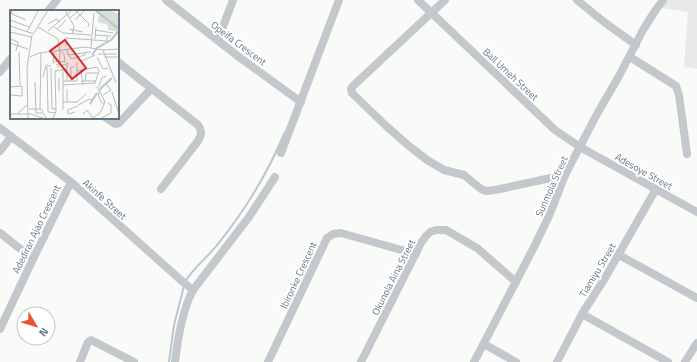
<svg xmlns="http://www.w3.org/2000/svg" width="697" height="362" viewBox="0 0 697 362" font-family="'Titillium Web',sans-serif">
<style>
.built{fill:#e8e9e9}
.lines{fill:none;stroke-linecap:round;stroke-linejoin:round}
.stream{stroke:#bbc7cb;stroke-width:2}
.minor{stroke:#c3c8cc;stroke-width:8}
.labels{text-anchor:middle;stroke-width:4;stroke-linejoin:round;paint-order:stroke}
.street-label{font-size:10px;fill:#657683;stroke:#fff}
.inset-river{fill:none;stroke:#bbc7cb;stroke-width:2}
.inset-road{fill:none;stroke:#b5bdc2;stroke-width:1}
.view{fill:#d62828;fill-opacity:0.15;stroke:#d62828;stroke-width:2}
.inset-edge{fill:none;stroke:#657683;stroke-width:2}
</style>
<rect width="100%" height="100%" fill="#fafaf8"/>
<!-- built -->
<path class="built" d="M668 0H697V69L684 67 688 12 661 8Z"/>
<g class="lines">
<!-- stream -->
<g class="stream">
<path d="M185 282C192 269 208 257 217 245 245 211 268 172 285 132"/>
<path d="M169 362 174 325 184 286"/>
</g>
<!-- minor -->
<g class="minor">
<path d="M166 0 239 57 301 102"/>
<path d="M418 0 555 130 580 147 697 212"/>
<path d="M445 0 353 86 351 89 352 93 384 124 409 146 427 160 444 170 464 175 481 189 486 191 495 190 565 175"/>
<path d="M577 0 604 22 636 45"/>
<path d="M48 11 57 0"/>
<path d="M218 40 233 0"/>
<path d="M630 57 676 86 679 95 687 154"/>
<path d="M118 62 198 125C202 131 202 134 198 141L161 189"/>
<path d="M0 72 11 58"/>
<path d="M106 118 115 124 119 123 151 89"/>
<path d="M0 128 71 182 183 282 193 290"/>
<path d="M0 151 11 137"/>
<path d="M281 153 339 0"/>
<path d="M0 233 33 259"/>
<path d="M619 255 697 298"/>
<path d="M582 314 668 362"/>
<path d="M0 329 33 259 71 182"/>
<path d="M484 344 516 362"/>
<path d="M80 362 88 342 91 340 134 362"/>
<path d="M175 362C178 338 182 311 193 290L249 217 275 177"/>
<path d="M268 362 327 238 333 234 341 233 416 254"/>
<path d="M361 362 421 243 426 236 430 232 436 230H446L477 248 516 282"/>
<path d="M474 362 534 247 549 216 565 175 597 114 619 76 643 30 655 11 663 0"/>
<path d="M557 362 582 314 605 278 656 189"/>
<path d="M685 362 697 343"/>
</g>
</g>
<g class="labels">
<!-- street labels -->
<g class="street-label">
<text transform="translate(239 43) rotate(37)" y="4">Opeifa Crescent</text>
<text transform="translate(511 74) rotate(43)" y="4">Ball Umeh Street</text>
<text transform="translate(644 171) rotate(29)" y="4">Adesoye Street</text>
<text transform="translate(551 186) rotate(-66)" y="4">Sunmola Street</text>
<text transform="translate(105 199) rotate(42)" y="4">Akinfe Street</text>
<text transform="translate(36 229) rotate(-64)" y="4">Adediran Ajao Crescent</text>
<text transform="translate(597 270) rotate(-59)" y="4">Tiamiyu Street</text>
<text transform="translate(298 275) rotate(-65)" y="4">Ibironke Crescent</text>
<text transform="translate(393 277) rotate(-63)" y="4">Okunola Aina Street</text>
</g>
</g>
<!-- overview -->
<g transform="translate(10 10)">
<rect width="109" height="109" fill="#fafaf8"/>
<path d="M83 0H99L109 4V22L98 20V15L88 12 89 4Z" fill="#dadfd7"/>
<path class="inset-river" d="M85 0 109 19M82 45 87 38 101 30 109 21M90 79 102 68M80 94 87 83"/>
<path class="inset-road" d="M1 0 2 4 16 10M55 0 64 16 62 24M65 0 79 14 78 17M60 8 69 0M0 10 19 17M65 10 75 0M38 14 47 9 50 12M0 16 24 24M28 17 48 29M44 17 53 23 81 25M47 19 56 10M59 19 73 22M85 20 103 23M38 21 62 0M0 22 21 27M17 22 28 1M24 23 38 0M85 25 101 26M0 29 8 32 6 41M85 29 86 17M0 33 18 39M56 36V28L97 31V26M81 37 84 3M57 40 58 45 81 42M93 40 109 39M9 42 10 75M88 44H107M59 45 61 49 75 45V42M20 47 29 43 75 37 93 40 106 73M87 47 93 59 98 58M94 47H109M44 51 55 52 54 44 51 41M72 51 85 45M43 54 44 42M57 54V71M46 55 49 54 50 43 48 29M37 57 38 102 46 103M47 57 59 53M41 58 42 99H46M53 60V100M71 60 73 75M45 61 57 59M33 67 36 55 41 56M61 67V57H64M49 68V81M53 71H67V52M71 71H86M75 71 76 63H88M25 72 26 103H32M53 75 85 73 89 61 87 57 67 61M89 76 92 68 96 66M0 77 12 76V86L0 85M57 79V92M91 79 88 84 91 92 95 94M102 82 109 104M93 85 101 80 96 74M53 92H67L76 84M68 95 80 89 82 90M19 99H31L37 109M30 99 31 43M65 102 58 104V100L68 96M8 103 17 95M0 104H21L35 109M73 104 77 100 83 108M83 108 90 103 95 92 87 76M18 109 17 58 22 25M42 109 46 102 45 61M90 109 101 103V95L98 93"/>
<path class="view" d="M55 30 76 58 62 69 40 41Z"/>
<rect width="109" height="109" class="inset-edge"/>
</g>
<!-- north arrow -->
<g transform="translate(36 326) rotate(128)"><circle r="19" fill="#ffffff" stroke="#c1c8cd"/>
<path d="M0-3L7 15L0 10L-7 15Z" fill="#e4572e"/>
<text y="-6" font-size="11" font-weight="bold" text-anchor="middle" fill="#657683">N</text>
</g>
</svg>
